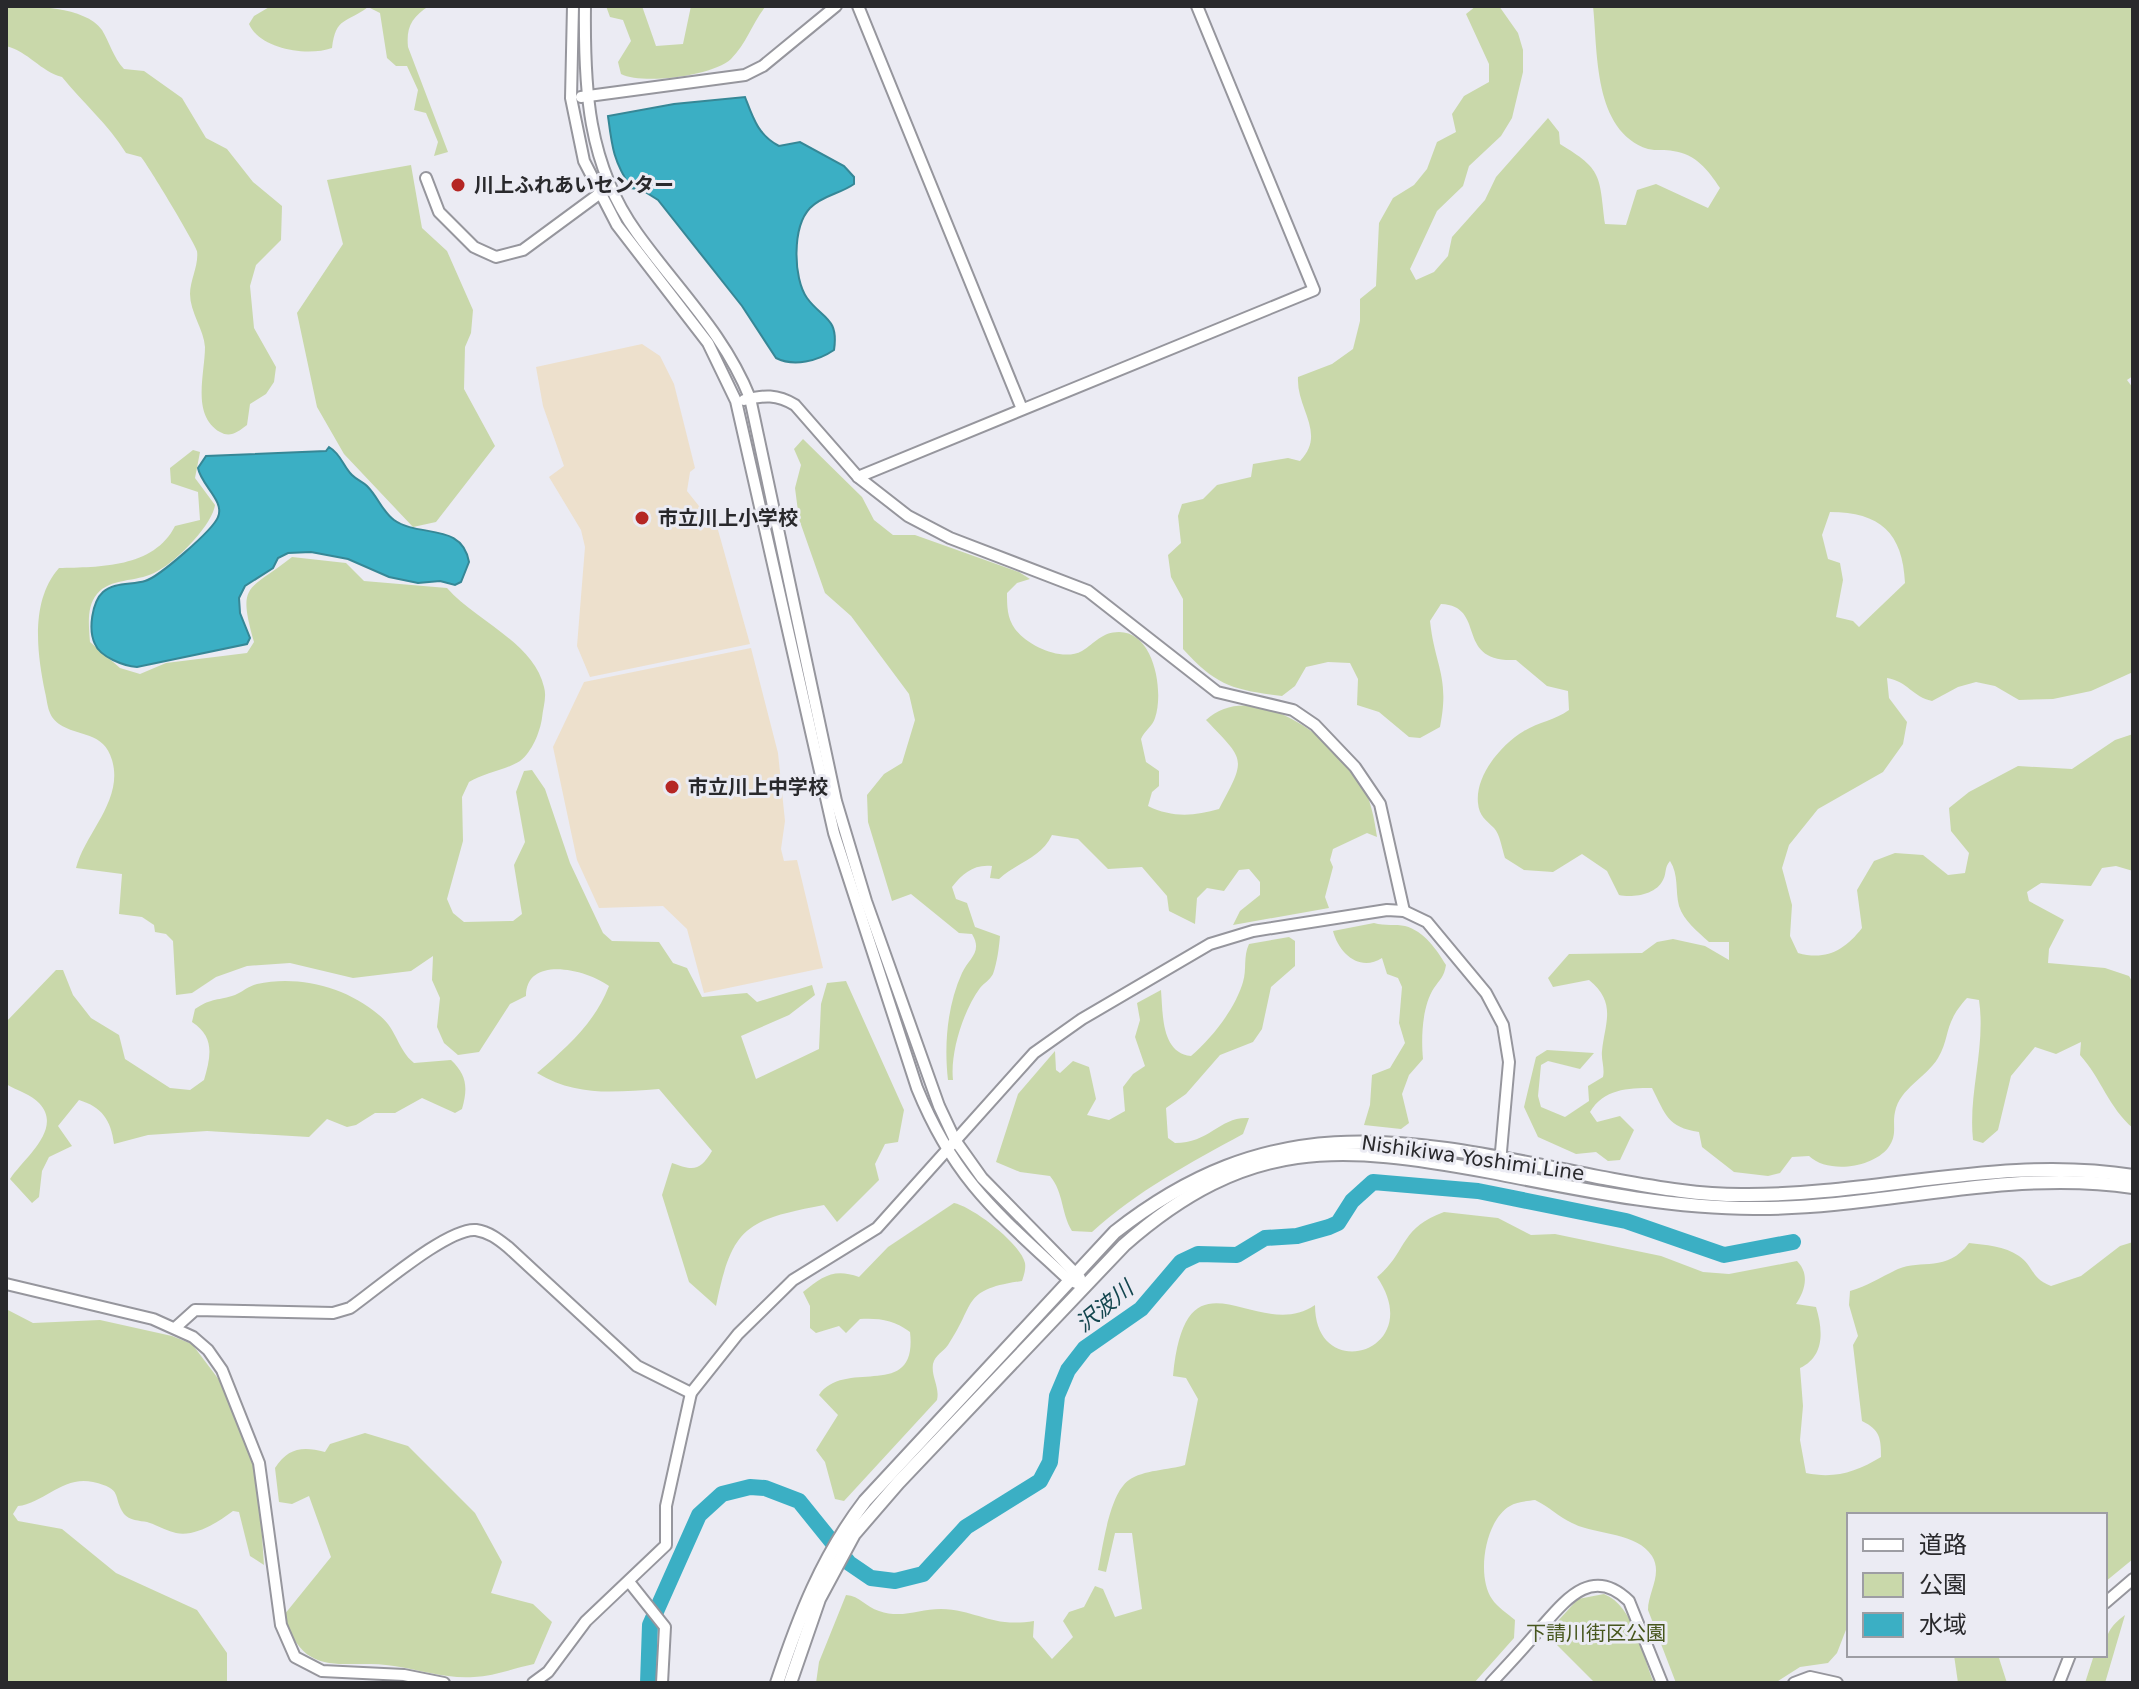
<svg xmlns="http://www.w3.org/2000/svg" width="2139" height="1689" viewBox="0 0 2139 1689" font-family="'DejaVu Sans','Noto Sans JP',sans-serif">
<style>
.education{fill:#ede0cc}
.green{fill:#c9d8aa;fill-rule:evenodd}
.water{fill:#3bafc4;stroke:#368796;stroke-width:2}
.lines{fill:none;stroke-linecap:round;stroke-linejoin:round}
.river{stroke:#3bafc4;stroke-width:16}
.minor-casing{stroke:#96969d;stroke-width:14}
.major-casing{stroke:#96969d;stroke-width:16}
.minor{stroke:#fff;stroke-width:10}
.major{stroke:#fff;stroke-width:12}
.poi-dot{fill:#b52624;stroke:#ebebf3;stroke-width:3}
.labels{text-anchor:middle;stroke-width:6;stroke-linejoin:round;paint-order:stroke}
.poi-label{font-size:20px;font-weight:bold;fill:#29292c;stroke:#ebebf3;text-anchor:start}
.street-label{font-size:20px;fill:#29292c;stroke:#ebebf3}
.park-label{font-size:20px;fill:#47561e;stroke:#ebebf3}
.water-label{font-size:22px;font-style:italic;fill:#14464f;stroke:#ebebf3}
</style>
<rect width="100%" height="100%" fill="#ebebf3"/>
<!-- education -->
<g class="education">
<path d="M642 344 660 356 674 384 695 468 690 472 687 491 718 530 750 644 590 677 577 646 585 547 581 530 549 477 564 466 543 406 536 367Z"/>
<path d="M751 648 778 753 785 821 781 849 784 861 797 860 823 968 704 993 687 929 663 906 599 908 577 860 553 747 584 682Z"/>
</g>
<!-- green -->
<g class="green">
<path d="M6 6C32 6 85 6 102 30 110 43 113 57 124 69L144 71 182 98 206 138 227 149 253 182 282 206 281 240 256 265 250 286 254 328 276 367 274 382 266 394 250 404 247 425C238 432 230 438 220 432 191 415 205 374 205 347 204 330 190 312 190 294 190 280 199 265 197 251 196 245 148 165 141 157L126 153C108 124 83 103 62 77 40 71 29 52 6 46Z"/>
<path d="M271 6H429C412 17 406 27 408 47L448 152 434 156 438 142 426 113 414 110 418 90 407 66H396L387 58 380 13 368 7C346 24 336 16 332 48 307 57 260 49 249 24L254 16Z"/>
<path d="M606 6H642L656 46 683 44 691 6H766C752 23 747 43 731 59 713 76 643 85 621 74L618 62 631 41 623 20 610 17Z"/>
<path d="M1476 6H1499L1518 33 1523 50V72L1512 118 1501 136 1469 166 1463 186 1437 211 1410 269 1416 280 1434 272 1448 256 1452 237 1485 200 1496 177 1548 118 1559 132 1560 144C1603 170 1599 175 1605 224L1626 225 1637 190 1656 184 1708 208 1720 188C1708 170 1696 154 1673 151 1666 149 1656 151 1648 149 1593 131 1598 52 1593 6H2133V376L2127 380 2133 388V672L2091 691 2053 699 2019 700 1995 686 1976 682 1958 687 1932 701C1913 697 1907 681 1887 678L1889 698 1907 722 1903 744 1883 772 1818 809 1789 845 1782 868 1792 905 1790 936 1798 953C1826 961 1845 950 1862 928L1857 890 1874 861 1895 853 1923 855 1948 875 1965 873 1969 853 1951 831 1949 808 1969 792 2018 766 2072 769 2115 740 2133 734V871L2116 866 2102 868 2091 886 2041 883 2027 892 2029 901 2064 920 2049 949 2048 963 2105 968 2129 976 2133 983V1128C2109 1108 2101 1078 2080 1055L2081 1042 2056 1054 2035 1047 2011 1076 1998 1130 1983 1143 1973 1140C1968 1093 1986 1048 1979 1000L1967 998C1943 1024 1951 1036 1938 1058 1926 1078 1900 1088 1895 1112 1892 1125 1898 1135 1888 1148 1872 1168 1828 1174 1809 1156L1792 1157 1780 1173 1768 1176 1734 1172 1702 1147 1699 1132C1667 1127 1666 1115 1652 1088 1627 1088 1604 1089 1590 1112L1597 1122 1620 1116 1634 1130 1620 1160 1608 1161 1596 1152 1576 1154 1538 1137 1524 1107 1536 1057 1547 1050 1594 1053 1580 1069 1548 1061 1541 1065 1538 1096 1541 1107 1565 1117 1589 1101 1588 1086 1603 1077C1605 1068 1601 1060 1602 1051 1605 1022 1617 1003 1589 980L1553 987 1548 978 1569 954 1642 953 1657 942 1673 939 1705 946 1729 960V942H1709C1697 931 1684 921 1679 906 1675 890 1679 875 1670 861 1664 868 1667 872 1663 880 1656 895 1632 898 1619 895L1607 871 1582 854 1553 872 1524 870 1505 858C1502 849 1500 834 1494 828 1486 820 1479 816 1478 803 1475 775 1502 744 1524 731 1539 722 1555 720 1569 710L1568 691 1547 686 1516 660C1453 663 1488 606 1441 604L1430 621C1435 667 1450 676 1440 727L1420 738 1409 737 1379 712 1357 705 1358 679 1350 663 1328 662 1306 667 1295 686 1282 696C1234 690 1216 686 1183 649V599L1171 577 1168 555 1181 543 1178 516 1182 504 1203 499 1217 485 1251 477 1253 464 1288 458 1300 461C1327 433 1296 409 1298 377L1332 364 1353 349 1360 321V299L1376 286 1379 223 1393 198 1414 185 1427 169 1437 142 1456 132 1452 114 1464 96 1489 82V64L1466 14ZM1830 512C1880 512 1903 533 1905 583L1859 627 1853 621 1836 617 1843 580 1840 563 1828 559 1822 535Z"/>
<path d="M411 165 422 228 447 251 473 310 471 333 465 347 464 389 495 446 436 522 413 527 344 454 317 407 297 313 343 244 327 180Z"/>
<path d="M803 439 862 497 874 520 893 535H915L1019 572 1030 579 1017 583 1007 593C1007 606 1007 618 1015 629 1028 646 1062 662 1082 651 1095 643 1102 632 1119 632 1155 632 1164 693 1155 718 1153 726 1144 731 1141 739L1146 762 1159 771V786L1152 792 1148 806C1172 818 1195 816 1219 809 1247 757 1245 761 1206 720 1252 677 1336 739 1361 783 1371 800 1374 817 1377 837L1367 833 1333 849 1330 860 1333 867 1325 897 1329 908 1233 925 1240 911 1260 895V882L1249 869 1239 870 1224 891 1207 888 1197 898 1195 924 1169 911 1167 896 1142 867 1108 869 1078 839 1052 835C1041 858 1018 862 999 879L990 878 992 866C974 864 963 873 952 887L956 899 967 903 975 927 1000 936C999 948 997 963 993 974 990 980 984 983 980 988 963 1011 950 1053 953 1080H948C944 1045 947 1006 962 973 969 958 983 952 972 934L959 933 911 894 892 901 868 822 867 795 884 774 902 763 915 720 909 694 851 616 825 593 799 519 795 488 801 465 794 449Z"/>
<path d="M193 450 200 452 195 478 215 505C212 526 174 564 154 573 136 582 110 578 97 594 86 607 89 627 90 642L120 668 140 674 166 663 247 653 254 642C237 582 248 592 292 557L346 563 364 581 447 588C475 620 534 643 544 687 547 697 543 708 542 718 540 732 532 752 520 761 506 770 484 773 469 782L462 797 463 841 447 899 453 913 464 922 513 921 522 914 514 865 525 842 516 792 524 771 532 770 545 789 570 863 603 933 612 941 659 942 673 963 687 968 702 997 747 993 757 1002 812 985 815 995 789 1015 741 1036 756 1079 819 1049 821 1004 827 983 846 981 904 1110 898 1142 885 1144 875 1164 879 1180 837 1222 824 1205C746 1220 732 1226 716 1306L689 1282 662 1195 672 1163C694 1171 700 1171 712 1151L659 1089C614 1092 577 1097 537 1073 567 1047 594 1024 609 986 588 970 526 954 526 996L510 1004 479 1052 458 1055 444 1043 437 1027 440 998 432 980 433 956 411 971 353 978 290 963 247 966 216 977 192 993 176 995 173 941 166 934 155 932 154 925 142 917 119 914 122 874 76 868C85 833 124 800 112 760 104 731 78 737 59 724 47 715 48 704 45 692 37 653 30 601 59 568 99 567 154 568 175 526L200 520 198 492 171 483 170 468Z"/>
<path d="M1374 923C1385 926 1396 924 1405 926 1424 931 1437 950 1446 965 1444 977 1440 979 1434 988 1422 1006 1421 1038 1423 1059L1409 1075 1402 1094 1409 1123 1401 1129 1364 1125 1370 1105 1372 1075 1390 1068 1405 1043 1399 1023 1402 987 1398 978 1387 974 1382 958C1360 972 1339 954 1333 931Z"/>
<path d="M1289 937 1295 941V966L1271 987 1262 1029 1253 1042 1220 1055 1186 1094 1166 1108 1168 1138 1175 1143C1210 1143 1220 1116 1249 1118L1243 1134C1190 1163 1137 1191 1092 1232L1072 1231C1061 1213 1064 1193 1050 1176L1020 1172 996 1162 1018 1094 1055 1051 1056 1070 1060 1073 1073 1061 1089 1067 1096 1099 1087 1115 1109 1120 1125 1111 1123 1087 1133 1074 1145 1066 1135 1037 1140 1020 1137 1003 1161 990C1163 1014 1161 1053 1191 1056 1212 1038 1235 1009 1243 982 1247 969 1243 957 1249 944Z"/>
<path d="M56 970H63L73 995 91 1018 119 1035 125 1059 170 1088 190 1090 204 1080C211 1056 215 1037 192 1022L195 1009C213 997 218 1001 235 995 242 992 249 986 257 984 299 975 346 987 379 1015 397 1029 397 1049 414 1063L451 1060C467 1075 468 1088 462 1109L455 1113 422 1098 395 1113H375L356 1125 347 1127 327 1119 309 1137 207 1131 148 1135 114 1144C111 1120 102 1107 79 1100L58 1126 72 1146 49 1157 42 1171 39 1197 32 1203 10 1179C23 1159 64 1129 39 1103 32 1095 16 1090 6 1084V1022Z"/>
<path d="M954 1203C973 1207 1020 1243 1025 1263 1026 1269 1024 1275 1022 1281 960 1290 977 1303 948 1345 943 1352 935 1355 933 1364 931 1377 940 1387 937 1400L844 1501 835 1499 825 1462 816 1450 838 1415 819 1395C845 1357 918 1403 910 1332 894 1320 879 1318 860 1319L846 1333 839 1326 816 1333 810 1328V1306L803 1292C823 1276 834 1268 859 1277L888 1247Z"/>
<path d="M1444 1212 1498 1218 1531 1235 1555 1234 1661 1256 1703 1272 1729 1274 1797 1261C1810 1274 1805 1291 1796 1304L1816 1307C1823 1330 1825 1356 1800 1368L1803 1406 1800 1440 1806 1473C1835 1479 1856 1472 1881 1457 1881 1438 1880 1430 1862 1421L1853 1345 1858 1336 1849 1305 1850 1291C1868 1286 1881 1277 1898 1269 1921 1259 1947 1273 1969 1243 1985 1245 2005 1246 2019 1256 2034 1266 2030 1278 2051 1286L2081 1276 2120 1246 2133 1242V1559L2105 1582V1515H1849V1622L1837 1653 1828 1663 1800 1667 1775 1683H1676L1648 1610C1648 1592 1663 1574 1652 1556 1637 1532 1595 1535 1572 1523 1559 1517 1548 1506 1535 1500 1528 1501 1516 1502 1510 1506 1485 1520 1476 1576 1492 1599 1497 1607 1508 1614 1515 1620L1514 1638 1474 1683H816L819 1662 846 1595C860 1596 866 1607 879 1611 902 1619 919 1609 941 1609 978 1610 991 1628 1034 1621L1033 1637 1052 1659 1073 1637 1063 1621 1069 1612 1084 1607 1095 1586 1103 1589 1115 1617 1142 1609 1132 1533H1115L1106 1572 1098 1570C1103 1547 1109 1494 1129 1480 1143 1470 1169 1470 1185 1465L1198 1399 1186 1378 1173 1376C1186 1239 1257 1345 1315 1305 1315 1386 1428 1351 1377 1277 1407 1253 1399 1228 1444 1212Z"/>
<path d="M6 1309 33 1323 100 1320 172 1336 192 1344 226 1389 252 1459 259 1492 264 1565 250 1556 239 1512 233 1511C218 1522 196 1537 176 1533 166 1531 157 1525 147 1522 140 1521 129 1520 124 1514 112 1496 124 1489 93 1482 64 1475 44 1503 18 1506L13 1514 18 1521 62 1529 116 1573 197 1610 227 1653V1683H6Z"/>
<path d="M365 1433 408 1446 475 1513 502 1562 491 1593 533 1604 552 1622 534 1664C515 1668 494 1676 474 1677 447 1679 421 1670 394 1666 343 1658 304 1682 284 1615L331 1557 309 1496 292 1504 279 1502 275 1468C288 1448 302 1446 325 1452L330 1444Z"/>
<path d="M1604 1594C1634 1606 1642 1655 1654 1683H1595L1546 1634 1578 1599Z"/>
<path d="M2125 1615 2105 1683H2085L2094 1655H2105C2105 1635 2109 1627 2125 1615Z"/>
<path d="M1954 1655H1998L2007 1683H1958Z"/>
</g>
<!-- water -->
<g class="water">
<path d="M745 97C753 118 758 135 779 146L800 142 844 166 854 177V184C840 194 823 195 810 208 792 227 793 278 807 298 822 319 839 317 834 350 818 361 794 367 776 358L742 306 658 200 642 190 631 188C613 160 612 147 608 116L674 104Z"/>
<path d="M329 447C341 454 343 466 352 475 357 480 363 482 367 486 378 497 382 511 394 520 419 538 462 522 469 562L461 582 455 585 440 581 418 583 389 577 348 559 311 552 288 553 278 558 273 568 245 586 239 598 240 613 250 638 247 644 137 667C124 666 100 657 95 644 88 630 92 602 103 592 114 582 132 585 145 581 159 577 213 530 218 517 225 501 201 485 198 468L206 456 326 451Z"/>
</g>
<g class="lines">
<!-- river -->
<path class="river" d="M648 1683 650 1625 699 1515 722 1494 750 1487 765 1488 799 1501 849 1563 871 1578 895 1581 923 1574 966 1527 1040 1481 1050 1462 1057 1396 1068 1370 1085 1348 1141 1309 1181 1262 1198 1254 1237 1255 1265 1238 1297 1236 1329 1227 1338 1223 1352 1201 1373 1182 1478 1191 1626 1221 1724 1255 1793 1242"/>
<!-- minor casing -->
<g class="minor-casing">
<g id="minor">
<path d="M573 6 571 98 584 161 617 225 708 343 736 401 834 833 917 1088C955 1181 998 1214 1069 1280L1084 1286"/>
<path d="M585 6C584 87 587 164 637 233 677 289 724 333 750 398L836 801 866 901 939 1106 955 1140 982 1178 1080 1278"/>
<path d="M858 6 1022 409"/>
<path d="M581 97 745 75 763 66 836 6"/>
<path d="M426 178 439 212 474 247 496 257 523 250 599 194"/>
<path d="M744 400C764 395 777 394 795 405L858 477 908 516 950 538 1088 591 1217 692 1293 710 1315 725 1355 767 1380 804 1404 911"/>
<path d="M858 477 1314 290 1197 6"/>
<path d="M6 1284 153 1319 193 1337 208 1350 222 1370 259 1463 281 1625 295 1657 322 1671 404 1675 444 1683"/>
<path d="M175 1328 195 1310 333 1313 350 1308C376 1290 448 1227 476 1230 489 1232 498 1239 508 1247L637 1366 691 1393"/>
<path d="M630 1583 665 1627 662 1683"/>
<path d="M2105 1603 2133 1579"/>
<path d="M533 1683 548 1672 586 1621 666 1545V1506L691 1393 738 1334 793 1280 877 1228 1034 1053 1082 1019 1210 944 1253 931 1387 910 1404 911 1427 922 1486 993 1503 1025 1509 1062 1499 1174"/>
<path d="M1491 1683C1507 1666 1523 1649 1538 1631 1564 1602 1591 1564 1629 1601L1662 1683"/>
<path d="M1794 1683 1810 1677 1837 1683"/>
<path d="M2059 1683 2070 1655"/>
</g>
</g>
<!-- major casing -->
<g class="major-casing">
<g id="major">
<path d="M777 1683C799 1617 822 1557 865 1501L1115 1232C1278 1104 1411 1140 1598 1177 1648 1186 1697 1196 1748 1195 1877 1195 2004 1155 2133 1176"/>
<path d="M790 1683 819 1599 854 1534 898 1483 1124 1245C1248 1136 1339 1144 1491 1172 1578 1189 1671 1209 1760 1208 1886 1208 2007 1168 2133 1187"/>
</g>
</g>
<!-- minor -->
<use href="#minor" class="minor"/>
<!-- major -->
<use href="#major" class="major"/>
</g>
<!-- markers -->
<g class="poi-dot">
<circle cx="458" cy="185" r="8"/>
<circle cx="642" cy="518" r="8"/>
<circle cx="672" cy="787" r="8"/>
</g>
<g class="labels">
<!-- poi labels -->
<g class="poi-label">
<text x="474" y="192">川上ふれあいセンター</text>
<text x="658" y="525">市立川上小学校</text>
<text x="688" y="794">市立川上中学校</text>
</g>
<!-- street labels -->
<g class="street-label">
<text transform="translate(1473 1158) rotate(8)" y="7">Nishikiwa Yoshimi Line</text>
</g>
<!-- park labels -->
<g class="park-label">
<text x="1596" y="1640">下請川街区公園</text>
</g>
<!-- water labels -->
<g class="water-label">
<text transform="translate(1104 1306) rotate(-39)" y="8">沢波川</text>
</g>
</g>
<!-- border -->
<rect width="2139" height="1689" fill="none" stroke="#29292c" stroke-width="16"/>
<!-- legend -->
<rect x="1847" y="1513" width="260" height="144" fill="#ebebf3" stroke="#9d9da3" stroke-width="2"/>
<rect x="1863" y="1539" width="40" height="12" fill="#ffffff" stroke="#9d9da3" stroke-width="2"/>
<text x="1919" y="1553" font-size="24" fill="#29292c">道路</text>
<rect x="1863" y="1573" width="40" height="24" fill="#c9d8aa" stroke="#9d9da3" stroke-width="2"/>
<text x="1919" y="1593" font-size="24" fill="#29292c">公園</text>
<rect x="1863" y="1613" width="40" height="24" fill="#3bafc4" stroke="#9d9da3" stroke-width="2"/>
<text x="1919" y="1633" font-size="24" fill="#29292c">水域</text>
</svg>
